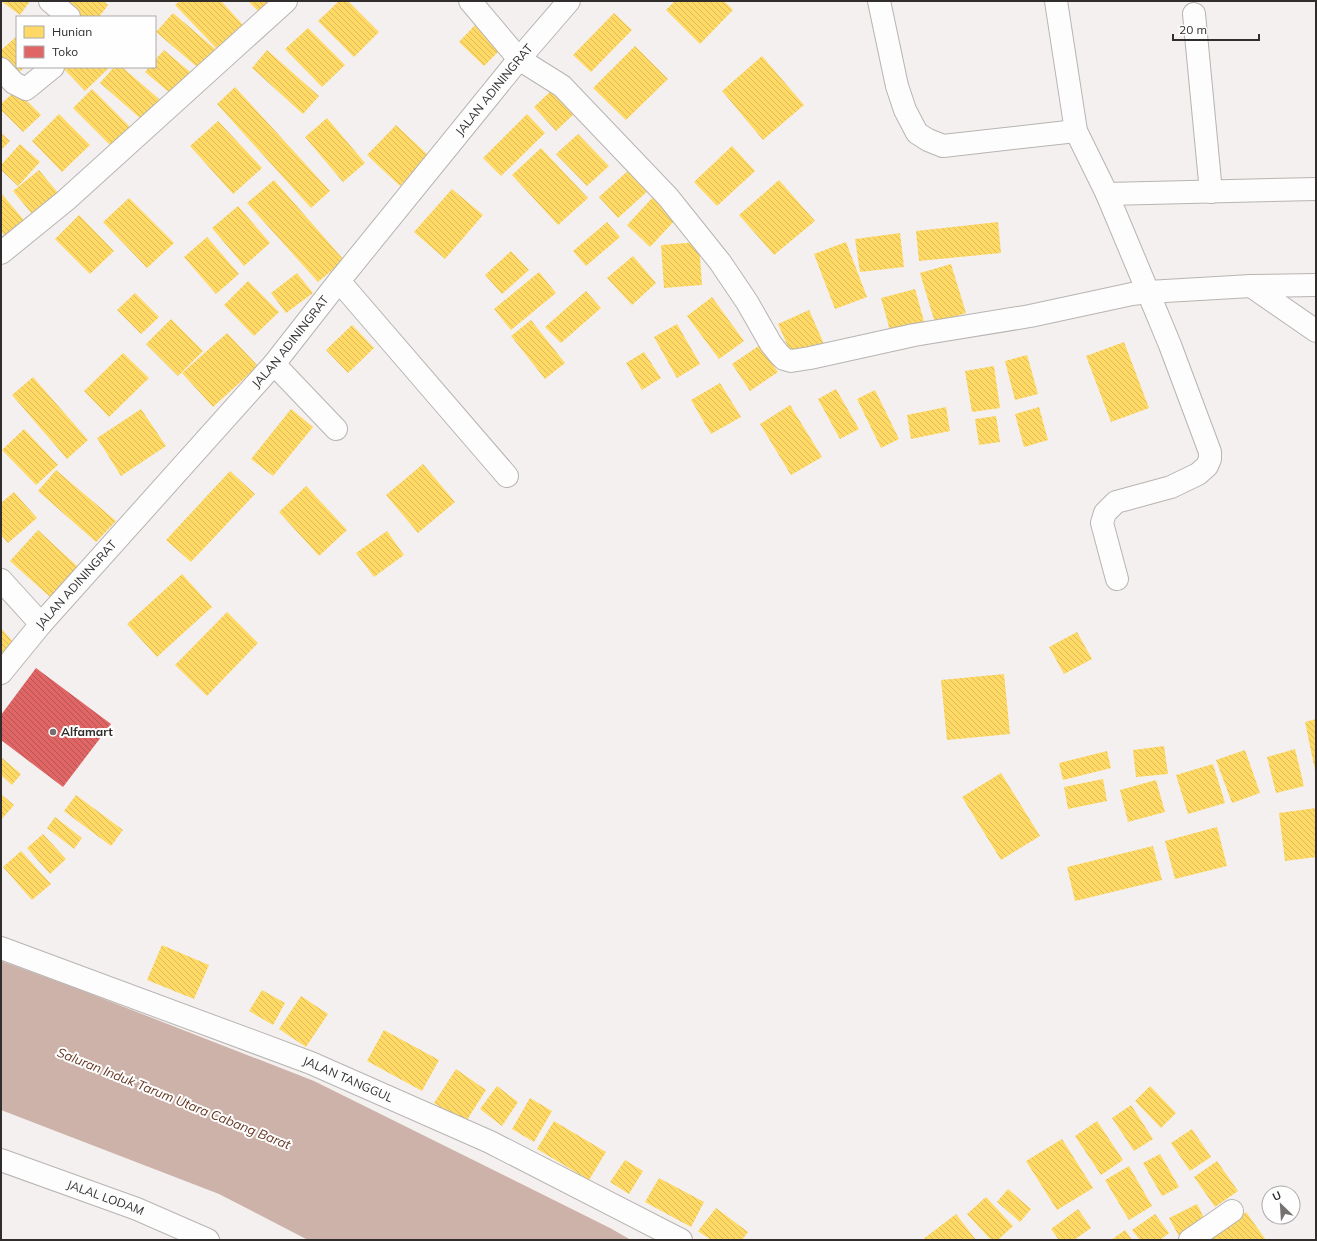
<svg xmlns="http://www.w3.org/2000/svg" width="1317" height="1241" viewBox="0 0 1317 1241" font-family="Mulish,sans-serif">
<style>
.water{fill:#ccb2a9}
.homes{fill:url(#homes-back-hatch)}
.shops{fill:url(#shops-back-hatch)}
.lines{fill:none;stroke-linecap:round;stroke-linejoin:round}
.street-casing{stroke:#b7b4b2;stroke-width:24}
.secondary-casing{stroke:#b7b4b2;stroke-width:24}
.street{stroke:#fdfdfd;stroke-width:22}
.secondary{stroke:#fdfdfd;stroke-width:22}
.poi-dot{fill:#757170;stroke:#fefefe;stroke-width:1.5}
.labels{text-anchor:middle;stroke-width:4;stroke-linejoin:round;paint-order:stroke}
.street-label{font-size:12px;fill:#302d2c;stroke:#fefefe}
.poi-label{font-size:12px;font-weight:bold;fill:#302d2c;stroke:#fefefe;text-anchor:start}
.water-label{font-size:13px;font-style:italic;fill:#643420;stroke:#fefefe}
</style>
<defs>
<pattern id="homes-back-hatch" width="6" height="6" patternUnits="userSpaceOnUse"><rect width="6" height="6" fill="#ffd966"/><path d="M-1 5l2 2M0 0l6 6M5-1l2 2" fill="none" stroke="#dbbb59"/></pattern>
<pattern id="shops-back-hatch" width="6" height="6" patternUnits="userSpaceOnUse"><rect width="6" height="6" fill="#e06666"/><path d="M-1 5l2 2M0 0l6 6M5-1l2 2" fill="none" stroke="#b65454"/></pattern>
</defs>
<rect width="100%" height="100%" fill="#f4f0ef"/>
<!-- water -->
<path class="water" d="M1 961 78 989 314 1081 610 1228 631 1240H308L219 1194 1 1110Z"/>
<!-- homes -->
<g class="homes">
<path d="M1 1H30L20 15Z"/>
<path d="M59 1H103L108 5 99 17H82Z"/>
<path d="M180 1H221L244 26 218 50 175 5Z"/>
<path d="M248 1H277L263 16Z"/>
<path d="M339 1H348L379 32 354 57 318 21Z"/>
<path d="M675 1H724L733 10 700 44 666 10Z"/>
<path d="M173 13 220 53 203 72 156 32Z"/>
<path d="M614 13 632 30 591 72 573 55Z"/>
<path d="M475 25 501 49 484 66 459 42Z"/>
<path d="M308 28 345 65 322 87 285 49Z"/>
<path d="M17 36V67H25L17 74 1 57V50Z"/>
<path d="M635 46 668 79 626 120 593 88Z"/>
<path d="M164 50 196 77 177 99 145 72 149 67H155V60Z"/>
<path d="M267 50 319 96 303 114 252 68Z"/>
<path d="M762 56 804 105 763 140 722 91Z"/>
<path d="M62 67H110L85 91Z"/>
<path d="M114 67H122L166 105 148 125 100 83Z"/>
<path d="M557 85 579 109 556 131 534 107Z"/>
<path d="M235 87 330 191 311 208 217 104Z"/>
<path d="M92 89 130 127 111 146 73 108Z"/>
<path d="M16 90 41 115 23 132 1 110V104Z"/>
<path d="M59 114 90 145 62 172 32 141Z"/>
<path d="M527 114 545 133 501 176 483 158Z"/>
<path d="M327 118 365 163 343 182 305 137Z"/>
<path d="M218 121 262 168 233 194 190 146Z"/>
<path d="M396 125 429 156 400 186 367 155Z"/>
<path d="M1 133 10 141 1 150Z"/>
<path d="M578 134 609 166 587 186 556 154Z"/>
<path d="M20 144 40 162 18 186 1 170V165Z"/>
<path d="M732 146 755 171 717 206 694 182Z"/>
<path d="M541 148 588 198 558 225 512 175Z"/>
<path d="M631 168 650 189 618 218 599 197Z"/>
<path d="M39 170 63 199 37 220 13 191Z"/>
<path d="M274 180 344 260 318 282 247 203Z"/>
<path d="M779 180 815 221 774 255 739 215Z"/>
<path d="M452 189 483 215 445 259 414 232Z"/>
<path d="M1 193 28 225 9 241 1 231Z"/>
<path d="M655 195 678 217 650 247 627 225Z"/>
<path d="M129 198 174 243 147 268 103 222Z"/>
<path d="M238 206 270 243 244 266 212 228Z"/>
<path d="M79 215 114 251 90 274 55 239Z"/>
<path d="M607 222 620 237 586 266 573 251Z"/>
<path d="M998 222 1001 253 919 261 916 231Z"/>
<path d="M900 233 904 267 860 272 855 239Z"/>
<path d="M207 237 239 274 216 294 184 257Z"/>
<path d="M699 242 702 285 664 288 661 245Z"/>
<path d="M846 242 867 297 835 309 814 254Z"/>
<path d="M511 251 529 270 502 294 485 275Z"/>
<path d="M633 256 656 283 632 305 607 278Z"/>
<path d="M951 264 966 313 935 323 920 273Z"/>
<path d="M539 272 556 293 511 330 494 309Z"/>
<path d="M297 273 313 293 286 313 271 293Z"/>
<path d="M248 281 279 312 254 336 224 305Z"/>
<path d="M915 289 925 325 891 334 881 298Z"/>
<path d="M586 291 601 308 561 343 545 327Z"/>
<path d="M135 293 159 317 141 334 117 310Z"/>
<path d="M712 297 744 341 719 359 687 316Z"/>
<path d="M809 310 824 344 793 358 778 324Z"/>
<path d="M171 319 203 351 178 376 146 344Z"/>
<path d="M531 320 565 363 545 379 511 336Z"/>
<path d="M677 324 700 364 677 378 654 337Z"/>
<path d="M352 325 374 348 348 373 326 350Z"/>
<path d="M227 333 258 366 213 407 182 373Z"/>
<path d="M1124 342 1149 408 1111 422 1086 356Z"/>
<path d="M760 345 778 372 750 391 732 364Z"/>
<path d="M644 352 661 378 642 390 626 363Z"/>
<path d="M123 353 149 378 109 417 84 391Z"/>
<path d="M1027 355 1038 394 1015 400 1005 361Z"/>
<path d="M994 366 1000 408 972 412 965 371Z"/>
<path d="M33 377 88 440 67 459 12 395Z"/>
<path d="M720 383 741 417 711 434 691 400Z"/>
<path d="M836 389 859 429 840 439 818 399Z"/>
<path d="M875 390 899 439 881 448 857 399Z"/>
<path d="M790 405 822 457 791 475 760 424Z"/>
<path d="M946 407 950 431 911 439 907 415Z"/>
<path d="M1039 407 1048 440 1024 447 1015 414Z"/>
<path d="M141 409 166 446 121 476 97 438Z"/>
<path d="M291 409 313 427 273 476 251 459Z"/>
<path d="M996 416 1000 442 979 445 975 419Z"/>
<path d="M24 429 58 465 36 485 2 450Z"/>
<path d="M423 464 455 502 418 533 386 495Z"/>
<path d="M56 470 116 521 96 542 38 491Z"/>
<path d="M230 471 255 494 191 562 166 540Z"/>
<path d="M306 486 347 530 319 556 279 512Z"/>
<path d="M14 492 37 518 8 543 1 535V503Z"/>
<path d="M38 530 78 567 50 597 10 561Z"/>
<path d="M387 531 404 555 374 577 356 553Z"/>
<path d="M182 574 212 607 157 657 127 624Z"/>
<path d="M227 612 258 643 207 696 175 665Z"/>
<path d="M1 628 14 643 1 654Z"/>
<path d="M1077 632 1092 659 1064 674 1049 647Z"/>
<path d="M1004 674 1010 734 947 740 941 680Z"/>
<path d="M1316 719V770H1315L1305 722Z"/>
<path d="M1164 746 1168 774 1136 777 1133 750Z"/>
<path d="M1295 749 1304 786 1276 793 1267 757Z"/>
<path d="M1245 750 1260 793 1232 803 1216 760Z"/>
<path d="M1107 751 1111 768 1063 780 1059 763Z"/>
<path d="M1 757 21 774 12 785 1 775Z"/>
<path d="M1213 764 1225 803 1188 814 1176 775Z"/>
<path d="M1001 773 1040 836 1001 860 962 797Z"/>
<path d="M1103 779 1107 801 1068 809 1064 787Z"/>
<path d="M1156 780 1165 812 1128 822 1120 790Z"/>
<path d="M1 794 14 805 1 820Z"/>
<path d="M76 795 123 830 111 846 64 811Z"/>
<path d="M1316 808V857L1285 861 1279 813Z"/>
<path d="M55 817 82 838 74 849 47 828Z"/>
<path d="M1217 827 1227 866 1175 879 1165 841Z"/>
<path d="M43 834 66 859 50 874 27 848Z"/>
<path d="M1153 846 1162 880 1075 901 1067 867Z"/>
<path d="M21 851 51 884 32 900 3 867Z"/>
<path d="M162 945 209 965 194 999 147 980Z"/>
<path d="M262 990 285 1003 273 1025 249 1011Z"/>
<path d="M301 996 328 1014 306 1047 279 1029Z"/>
<path d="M384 1030 439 1060 422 1091 367 1061Z"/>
<path d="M456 1069 486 1090 465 1123 434 1103Z"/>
<path d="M497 1086 518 1102 502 1126 480 1109Z"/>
<path d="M1150 1086 1176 1113 1161 1128 1135 1101Z"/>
<path d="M530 1098 552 1111 534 1142 512 1129Z"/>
<path d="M1131 1105 1153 1139 1134 1151 1112 1118Z"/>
<path d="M554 1121 606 1152 589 1180 537 1149Z"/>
<path d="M1097 1121 1123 1160 1101 1175 1075 1136Z"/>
<path d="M1192 1129 1211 1157 1190 1171 1171 1143Z"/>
<path d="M1062 1139 1093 1188 1057 1210 1026 1161Z"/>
<path d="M1160 1154 1179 1187 1162 1196 1143 1163Z"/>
<path d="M625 1160 643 1171 629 1194 610 1182Z"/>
<path d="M1217 1161 1238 1191 1215 1207 1194 1177Z"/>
<path d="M1129 1166 1152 1206 1129 1220 1105 1180Z"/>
<path d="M659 1178 704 1202 691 1227 645 1202Z"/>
<path d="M1008 1189 1031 1209 1020 1222 997 1202Z"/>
<path d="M986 1197 1013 1226 998 1240H991L967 1214Z"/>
<path d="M1197 1204 1208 1226 1181 1240 1169 1218Z"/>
<path d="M716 1208 748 1232 742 1240H711L698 1231Z"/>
<path d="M1078 1209 1091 1228 1074 1240H1059L1051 1229Z"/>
<path d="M1246 1212 1266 1240H1209L1208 1239Z"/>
<path d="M956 1214 976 1240H922Z"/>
<path d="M1155 1214 1169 1233 1160 1240H1140L1132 1230Z"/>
<path d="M1125 1230 1132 1240H1111Z"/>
</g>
<!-- shops -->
<path class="shops" d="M36 668 111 724 63 787 1 740V715Z"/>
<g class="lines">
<!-- street casing -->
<g class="street-casing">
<g id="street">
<path d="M50 1 69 17"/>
<path d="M470 1 519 59 562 86 668 197 720 262 747 302 771 344 779 354 784 359 791 361 810 358 914 335 1030 316 1132 294 1148 292 1251 286 1316 331"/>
<path d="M879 1 897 86 905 110 917 133 928 140 943 146 1076 131"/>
<path d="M1056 1 1076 131 1107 194 1148 292 1170 345 1210 452V459L1207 466 1198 474 1171 487 1116 502 1105 513 1102 523 1117 579"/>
<path d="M1194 14 1211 192"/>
<path d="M1 69 14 83 26 89 53 67"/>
<path d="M1107 194 1316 189"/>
<path d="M1 253 65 201 286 1"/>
<path d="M339 281 507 476"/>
<path d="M1251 286 1316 285"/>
<path d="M274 364 336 429"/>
<path d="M1 580 41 624"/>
<path id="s1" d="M1 1160 137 1209 208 1240"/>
<path d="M1190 1240 1232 1211"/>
</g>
</g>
<!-- secondary casing -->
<g class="secondary-casing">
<g id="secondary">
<path id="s2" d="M1 673 41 624 274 364 339 281 519 59 569 1"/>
<path id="s3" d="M1 948 311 1063 490 1142 681 1240"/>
</g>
</g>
<!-- street -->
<use href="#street" class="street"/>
<!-- secondary -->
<use href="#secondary" class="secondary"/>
</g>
<!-- markers -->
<circle class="poi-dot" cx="53" cy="732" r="4"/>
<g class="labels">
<!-- street labels -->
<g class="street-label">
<text dy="4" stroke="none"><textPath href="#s2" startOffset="764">JALAN ADININGRAT</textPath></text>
<text dy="4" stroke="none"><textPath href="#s2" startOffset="440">JALAN ADININGRAT</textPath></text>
<text dy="4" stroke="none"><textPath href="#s2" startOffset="116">JALAN ADININGRAT</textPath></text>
<text dy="4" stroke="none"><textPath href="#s3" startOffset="371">JALAN TANGGUL</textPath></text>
<text dy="4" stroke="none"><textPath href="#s1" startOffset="111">JALAL LODAM</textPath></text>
</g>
<!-- poi labels -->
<g class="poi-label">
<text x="61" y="736">Alfamart</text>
</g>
<!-- water labels -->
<g class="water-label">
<text transform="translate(174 1098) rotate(22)" y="5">Saluran Induk Tarum Utara Cabang Barat</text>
</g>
</g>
<!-- border -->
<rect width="1317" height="1241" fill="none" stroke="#302d2c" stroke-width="4"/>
<!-- legend -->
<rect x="16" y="16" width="140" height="52" fill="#fefefe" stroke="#acaaaa"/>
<rect x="24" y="26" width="20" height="12" fill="#ffd966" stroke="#acaaaa"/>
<text x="52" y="36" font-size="12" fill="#302d2c">Hunian</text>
<rect x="24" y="46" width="20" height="12" fill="#e06666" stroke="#acaaaa"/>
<text x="52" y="56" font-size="12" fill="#302d2c">Toko</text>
<!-- north arrow -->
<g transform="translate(1281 1205) rotate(335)"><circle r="19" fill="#fefefe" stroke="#acaaaa"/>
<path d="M0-3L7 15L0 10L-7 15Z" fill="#757170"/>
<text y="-6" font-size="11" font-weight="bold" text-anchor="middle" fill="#302d2c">U</text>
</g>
<!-- scale -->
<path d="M1173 34v6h86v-6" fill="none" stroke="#302d2c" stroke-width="2"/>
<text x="1179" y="34" font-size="12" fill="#302d2c" stroke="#fefefe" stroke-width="3" paint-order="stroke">20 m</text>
</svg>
